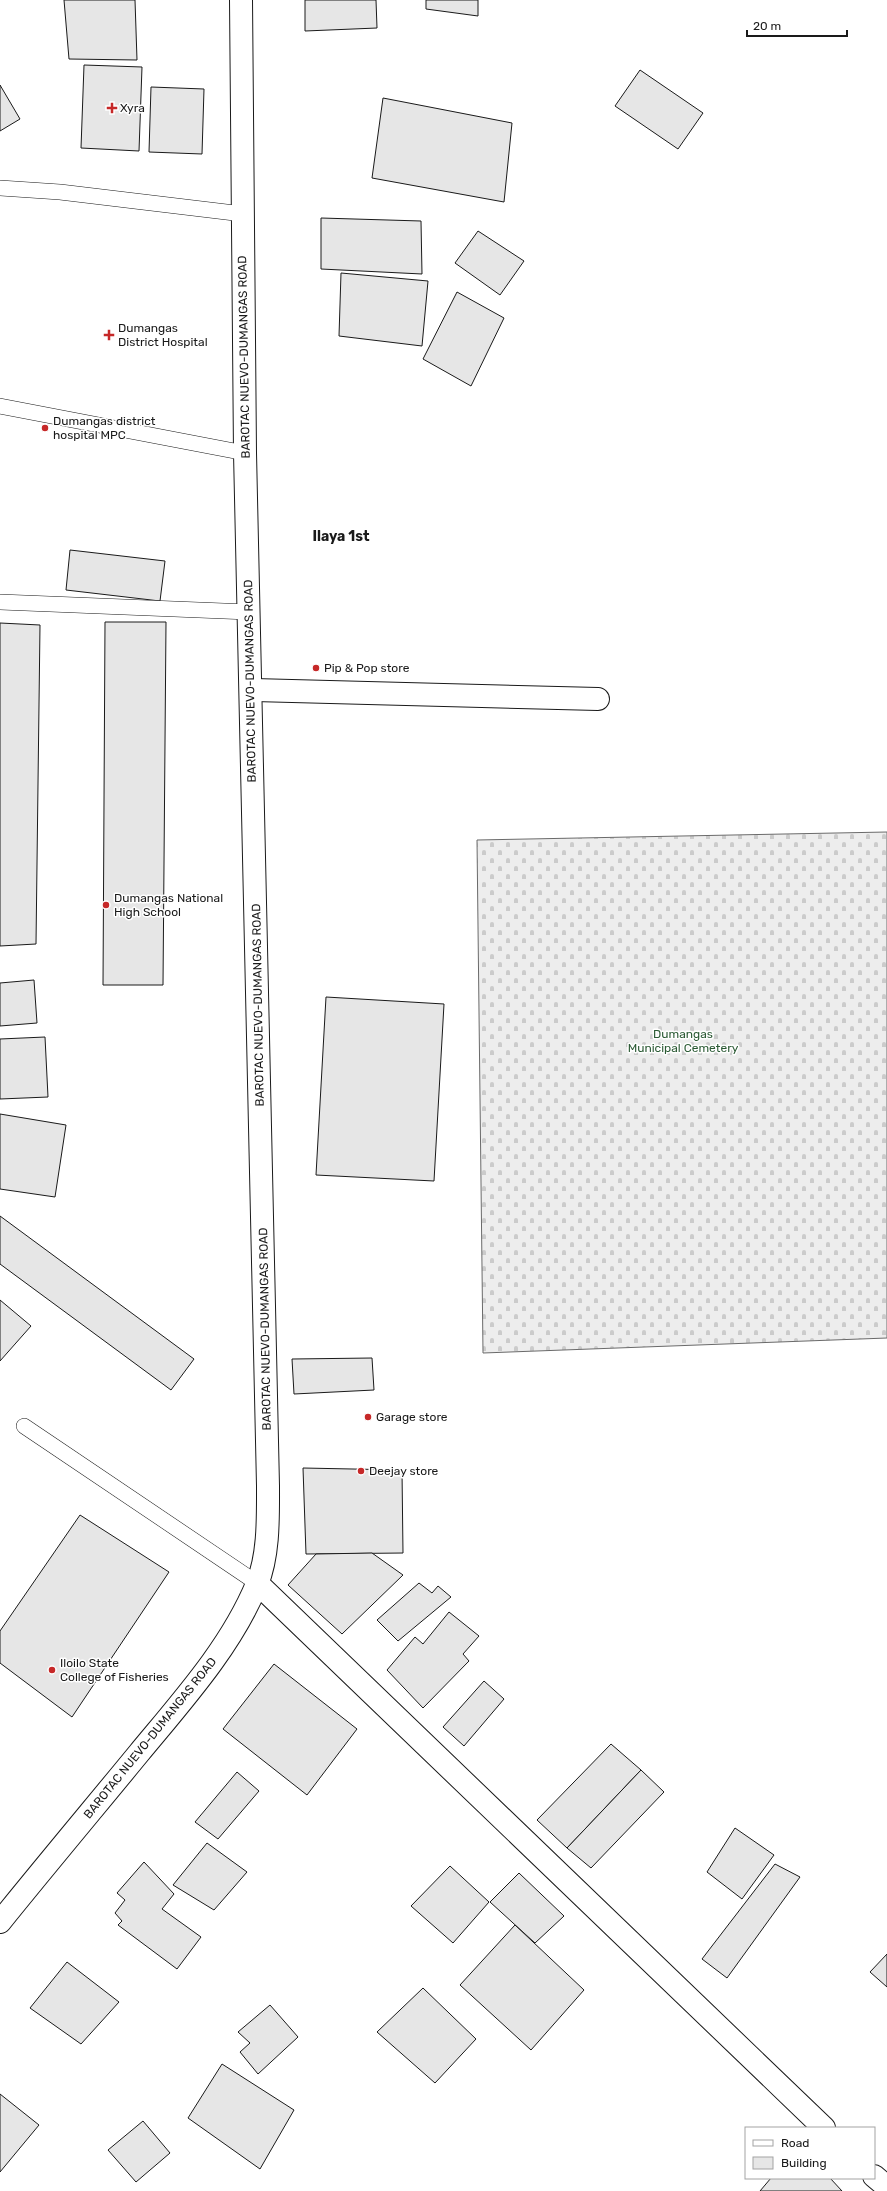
<svg xmlns="http://www.w3.org/2000/svg" width="887" height="2191" viewBox="0 0 887 2191" font-family="Rubik,sans-serif">
<style>
.cemetery{fill:url(#cemetery-stones);stroke:#6a6a6a}
.building{fill:#e6e6e6;stroke:#1a1a1a}
.lines{fill:none;stroke-linecap:round;stroke-linejoin:round}
.lane-casing{stroke:#1a1a1a;stroke-width:16}
.street-casing{stroke:#1a1a1a;stroke-width:24}
.secondary-casing{stroke:#1a1a1a;stroke-width:24}
.primary-casing{stroke:#1a1a1a;stroke-width:24}
.lane{stroke:#fff;stroke-width:15}
.street{stroke:#fff;stroke-width:22}
.secondary{stroke:#fff;stroke-width:22}
.primary{stroke:#fff;stroke-width:22}
.poi-dot{fill:#c62828;stroke:#fff;stroke-width:1.5}
.labels{text-anchor:middle;stroke-width:3;stroke-linejoin:round;paint-order:stroke}
.poi-label{font-size:12px;fill:#1a1a1a;stroke:#fff;text-anchor:start}
.street-label{font-size:12px;fill:#1a1a1a;stroke:#fff}
.park-label{font-size:12px;fill:#2b5a34;stroke:#fff}
.quarter-label{font-size:14px;font-weight:bold;fill:#1a1a1a;stroke:#fff}
</style>
<defs>
<pattern id="cemetery-stones" width="16" height="16" patternUnits="userSpaceOnUse"><rect width="16" height="16" fill="#ededed"/><path d="M2 7V4a2 2 0 0 1 4 0v3zM10 15v-3a2 2 0 0 1 4 0v3z" fill="#cbcbcb"/></pattern>
</defs>
<rect width="100%" height="100%" fill="#fff"/>
<!-- cemetery -->
<path class="cemetery" d="M887 832V1338L483 1353 477 840Z"/>
<!-- building -->
<g class="building">
<path d="M64 0H135L137 60 69 59Z"/>
<path d="M305 0H376L377 28 305 31Z"/>
<path d="M426 0H478V16L426 9Z"/>
<path d="M84 65 142 67 139 151 81 148Z"/>
<path d="M640 70 703 113 678 149 615 106Z"/>
<path d="M0 85 20 119 0 131Z"/>
<path d="M151 87 204 89 202 154 149 152Z"/>
<path d="M383 98 512 123 504 202 372 178Z"/>
<path d="M321 218 421 221 422 274 321 269Z"/>
<path d="M478 231 524 261 500 295 455 263Z"/>
<path d="M341 273 428 281 422 346 339 336Z"/>
<path d="M457 292 504 318 471 386 423 359Z"/>
<path d="M70 550 165 561 160 601 66 590Z"/>
<path d="M105 622H166L163 985H103Z"/>
<path d="M0 623 40 625 36 944 0 946Z"/>
<path d="M34 980 37 1023 0 1026V983Z"/>
<path d="M326 997 444 1004 434 1181 316 1175Z"/>
<path d="M45 1037 48 1097 0 1099V1039Z"/>
<path d="M0 1114 66 1125 55 1197 0 1189Z"/>
<path d="M0 1216 194 1359 171 1390 0 1264Z"/>
<path d="M0 1300 31 1326 0 1361Z"/>
<path d="M372 1358 374 1390 294 1394 292 1359Z"/>
<path d="M303 1468 402 1470 403 1553 306 1554Z"/>
<path d="M80 1515 169 1572 72 1717 0 1663V1631Z"/>
<path d="M372 1553 403 1575 342 1634 288 1585 316 1554Z"/>
<path d="M419 1583 432 1593 438 1586 451 1597 398 1641 377 1620Z"/>
<path d="M449 1612 479 1636 463 1654 469 1661 423 1708 387 1670 415 1637 423 1644Z"/>
<path d="M274 1664 357 1729 307 1795 223 1729Z"/>
<path d="M484 1681 504 1699 464 1746 443 1727Z"/>
<path d="M611 1744 641 1770 567 1848 537 1820Z"/>
<path d="M641 1770 664 1792 591 1868 567 1848Z"/>
<path d="M237 1772 259 1791 218 1839 195 1822Z"/>
<path d="M735 1828 774 1855 742 1899 707 1872Z"/>
<path d="M207 1843 247 1872 214 1910 173 1885Z"/>
<path d="M144 1862 174 1894 162 1909 201 1937 177 1969 118 1925 122 1921 115 1913 125 1900 117 1893Z"/>
<path d="M775 1864 800 1877 727 1978 702 1959Z"/>
<path d="M450 1866 489 1902 453 1943 411 1906Z"/>
<path d="M519 1873 564 1916 535 1943 490 1902Z"/>
<path d="M515 1925 584 1990 531 2050 460 1985Z"/>
<path d="M887 1954V1987L870 1972Z"/>
<path d="M67 1962 119 2002 81 2044 30 2008Z"/>
<path d="M423 1988 476 2039 435 2083 377 2032Z"/>
<path d="M270 2005 298 2037 258 2074 240 2052 250 2043 238 2032Z"/>
<path d="M222 2064 294 2110 260 2169 188 2118Z"/>
<path d="M0 2094 39 2125 0 2172Z"/>
<path d="M143 2121 170 2153 136 2182 108 2150Z"/>
<path d="M771 2178H830L842 2191H760Z"/>
</g>
<g class="lines">
<!-- lane casing -->
<g class="lane-casing">
<g id="lane">
<path d="M0 188 60 192 243 214"/>
<path d="M0 406 245 453"/>
<path d="M0 602 249 612"/>
<path d="M24 1426 257 1583"/>
</g>
</g>
<!-- street casing -->
<g class="street-casing">
<path id="street" d="M251 690 598 699"/>
</g>
<!-- secondary casing -->
<g class="secondary-casing">
<g id="secondary">
<path d="M257 1583 824 2128"/>
<path d="M874 2176 887 2187"/>
</g>
</g>
<!-- primary casing -->
<g class="primary-casing">
<path id="primary" d="M0 1922C46 1865 93 1809 139 1753 182 1701 231 1647 257 1584 269 1555 268 1517 268 1486L245 453 241 0"/>
</g>
<!-- lane -->
<use href="#lane" class="lane"/>
<!-- street -->
<use href="#street" class="street"/>
<!-- secondary -->
<use href="#secondary" class="secondary"/>
<!-- primary -->
<use href="#primary" class="primary"/>
</g>
<!-- markers -->
<g class="poi-dot">
<path d="M110 102h4v4h4v4h-4v4h-4v-4h-4v-4h4z"/>
<path d="M107 329h4v4h4v4h-4v4h-4v-4h-4v-4h4z"/>
<circle cx="45" cy="428" r="4"/>
<circle cx="316" cy="668" r="4"/>
<circle cx="106" cy="905" r="4"/>
<circle cx="368" cy="1417" r="4"/>
<circle cx="361" cy="1471" r="4"/>
<circle cx="52" cy="1670" r="4"/>
</g>
<g class="labels">
<!-- poi labels -->
<g class="poi-label">
<text x="120" y="112">Xyra</text>
<text x="118" y="332">Dumangas<tspan x="118" dy="14">District Hospital</tspan></text>
<text x="53" y="425">Dumangas district<tspan x="53" dy="14">hospital MPC</tspan></text>
<text x="324" y="672">Pip &amp; Pop store</text>
<text x="114" y="902">Dumangas National<tspan x="114" dy="14">High School</tspan></text>
<text x="376" y="1421">Garage store</text>
<text x="369" y="1475">Deejay store</text>
<text x="60" y="1667">Iloilo State<tspan x="60" dy="14">College of Fisheries</tspan></text>
</g>
<!-- street labels -->
<g class="street-label">
<text transform="translate(244 357) rotate(-91)" y="4">BAROTAC NUEVO-DUMANGAS ROAD</text>
<text transform="translate(250 681) rotate(-91)" y="4">BAROTAC NUEVO-DUMANGAS ROAD</text>
<text transform="translate(258 1005) rotate(-91)" y="4">BAROTAC NUEVO-DUMANGAS ROAD</text>
<text transform="translate(265 1329) rotate(-91)" y="4">BAROTAC NUEVO-DUMANGAS ROAD</text>
<text transform="translate(150 1738) rotate(-51)" y="4">BAROTAC NUEVO-DUMANGAS ROAD</text>
</g>
<!-- park labels -->
<g class="park-label">
<text x="683" y="1038">Dumangas<tspan x="683" dy="14">Municipal Cemetery</tspan></text>
</g>
<!-- quarter labels -->
<g class="quarter-label">
<text x="341" y="541">Ilaya 1st</text>
</g>
</g>
<!-- legend -->
<rect x="745" y="2127" width="130" height="52" fill="#ffffff" stroke="#a3a3a3"/>
<rect x="753" y="2140" width="20" height="6" fill="#ffffff" stroke="#a3a3a3"/>
<text x="781" y="2147" font-size="12" fill="#1a1a1a">Road</text>
<rect x="753" y="2157" width="20" height="12" fill="#e6e6e6" stroke="#a3a3a3"/>
<text x="781" y="2167" font-size="12" fill="#1a1a1a">Building</text>
<!-- scale -->
<path d="M747 30v6h100v-6" fill="none" stroke="#1a1a1a" stroke-width="2"/>
<text x="753" y="30" font-size="12" fill="#1a1a1a" stroke="#ffffff" stroke-width="3" paint-order="stroke">20 m</text>
</svg>
